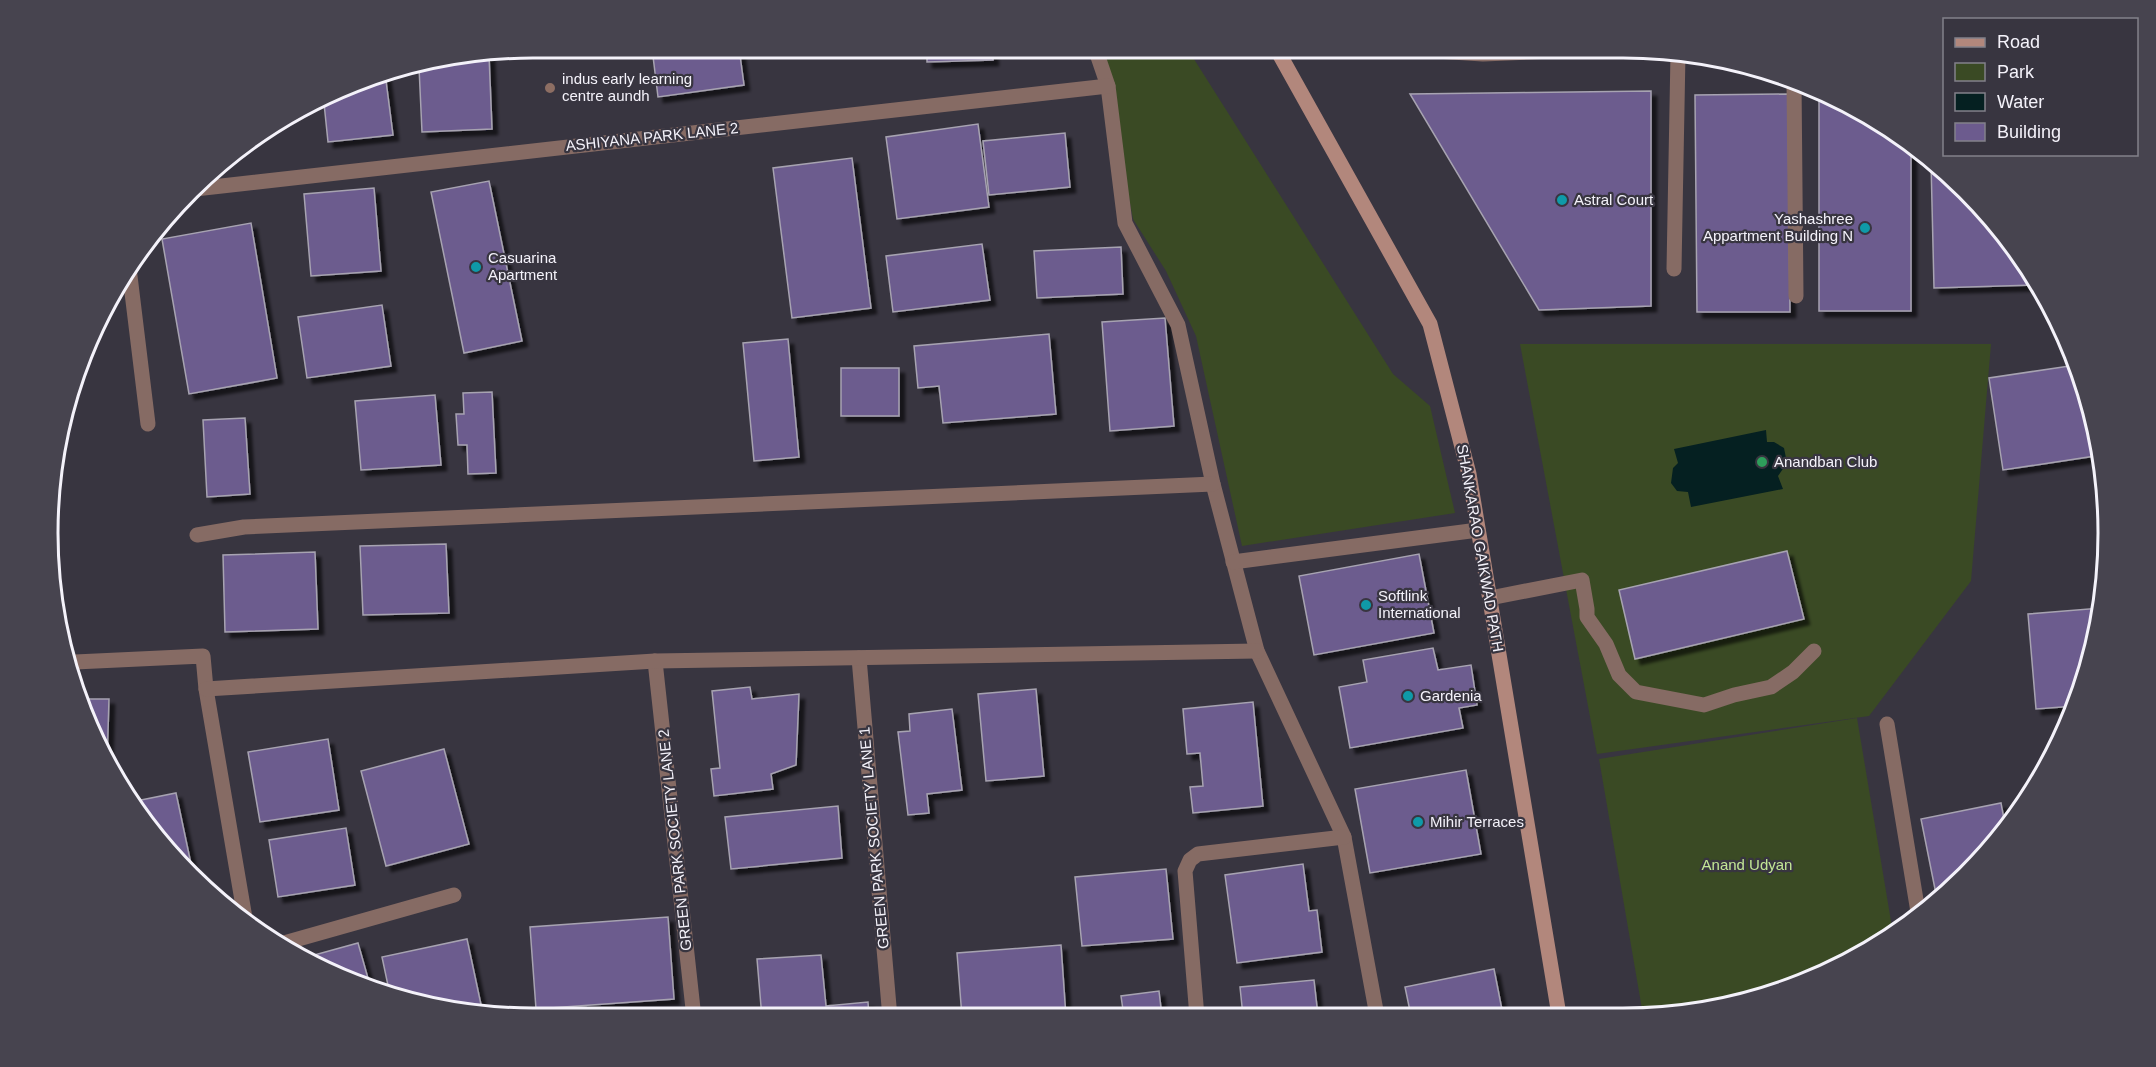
<svg xmlns="http://www.w3.org/2000/svg" width="2156" height="1067" viewBox="0 0 2156 1067" font-family="Helvetica,sans-serif">
<style>
.green{fill:#3a4a24}
.water{fill:#052021}
.building{fill:#6c5b8e;stroke:#a7a3b1;stroke-width:1.5;filter:url(#shadow)}
.lines{fill:none;stroke-linecap:round;stroke-linejoin:round}
.lane{stroke:#866b64;stroke-width:15}
.street{stroke:#866b64;stroke-width:15}
.secondary{stroke:#b2877c;stroke-width:15}
.education-dot{fill:#8d6e63;stroke:#383540;stroke-width:2}
.culture-dot{fill:#0f9aa8;stroke:#383540;stroke-width:2}
.leisure-dot{fill:#2e9e5b;stroke:#383540;stroke-width:2}
.labels{text-anchor:middle;stroke-width:4.5;stroke-linejoin:round;paint-order:stroke}
.poi-label{font-size:15px;fill:#f4f2fa;stroke:#383540;text-anchor:start}
.street-label{font-size:15px;fill:#f4f2fa;stroke:#383540}
.park-label{font-size:15px;fill:#c2e695;stroke:#383540}
.rim{fill:none;stroke:#f4f2fa;stroke-width:3}
</style>
<defs>
<filter id="shadow"><feDropShadow dx="5.5" dy="5.5" stdDeviation="1.5" flood-color="#0009"/></filter>
</defs>
<rect width="100%" height="100%" fill="#383540"/>
<!-- green -->
<g class="green">
<path d="M1097 48H1187L1393 374 1430 406 1455 513 1242 546 1196 336 1166 271 1133 219 1108 86Z"/>
<path d="M1520 344H1991L1971 581 1869 716 1597 754Z"/>
<path d="M1857 718 1893 933 1809 982 1686 1015H1643L1599 759Z"/>
</g>
<!-- water -->
<path class="water" d="M1766 430 1767 442H1774L1784 448 1787 463 1778 476 1783 489 1691 507 1688 492 1677 491 1671 483 1673 468 1678 463 1674 449Z"/>
<!-- building -->
<g class="building">
<path d="M652 48H739L744 85 658 97Z"/>
<path d="M927 48H992L993 60 927 62Z"/>
<path d="M489 55 492 129 422 132 419 67Z"/>
<path d="M385 73 393 135 328 142 324 103 377 74Z"/>
<path d="M1651 91V306L1539 310 1410 94Z"/>
<path d="M1819 93H1823L1893 130 1911 145V311H1819Z"/>
<path d="M1788 94 1790 312H1697L1695 95Z"/>
<path d="M978 124 989 207 897 219 886 137Z"/>
<path d="M1065 133 1070 187 989 195 983 141Z"/>
<path d="M852 158 871 308 792 318 773 168Z"/>
<path d="M1931 162 1966 190 2026 264 2038 285 1934 288Z"/>
<path d="M489 181 522 341 464 353 431 192Z"/>
<path d="M374 188 381 271 311 276 304 194Z"/>
<path d="M251 223 277 378 189 394 162 239Z"/>
<path d="M982 244 990 300 893 312 886 256Z"/>
<path d="M1121 247 1123 294 1037 298 1034 251Z"/>
<path d="M382 305 391 366 307 378 298 317Z"/>
<path d="M1165 318 1174 426 1110 431 1102 322Z"/>
<path d="M1049 334 1056 414 943 423 939 386 918 388 914 346Z"/>
<path d="M788 339 799 457 754 461 743 343Z"/>
<path d="M2076 365 2086 397 2095 456 2003 470 1989 378Z"/>
<rect x="841" y="368" width="58" height="48"/>
<path d="M492 392 496 473 468 474 467 445H458L456 414H464L463 393Z"/>
<path d="M435 395 441 465 361 470 355 401Z"/>
<path d="M245 418 250 494 207 497 203 420Z"/>
<path d="M446 544 449 613 363 615 360 546Z"/>
<path d="M1787 551 1804 619 1635 659 1619 590Z"/>
<path d="M315 552 318 629 225 632 223 555Z"/>
<path d="M1419 554 1434 633 1314 655 1299 576Z"/>
<path d="M2101 608 2099 629 2075 706 2036 709 2028 614Z"/>
<path d="M1433 648 1438 670 1471 665 1477 705 1459 708 1463 728 1350 748 1339 687 1367 682 1363 660Z"/>
<path d="M750 687 752 699 799 694 796 765 771 774 773 789 714 796 711 769 720 768 712 691Z"/>
<path d="M1036 689 1044 776 986 781 978 694Z"/>
<path d="M83 699H109L107 763 98 749Z"/>
<path d="M1253 702 1263 806 1193 813 1190 787 1203 786 1200 753 1187 754 1183 709Z"/>
<path d="M952 709 962 790 927 794 929 813 908 815 898 732 910 731 909 714Z"/>
<path d="M328 739 339 810 260 822 248 752Z"/>
<path d="M444 749 469 844 386 866 361 771Z"/>
<path d="M1466 770 1481 854 1370 873 1355 789Z"/>
<path d="M176 793 194 878 148 829 131 802Z"/>
<path d="M2001 803 2006 830 1944 892 1936 894 1921 819Z"/>
<path d="M838 806 842 858 731 869 725 817Z"/>
<path d="M346 828 355 885 278 897 269 840Z"/>
<path d="M1303 864 1309 911 1317 910 1322 952 1237 963 1225 875Z"/>
<path d="M1166 869 1173 939 1082 946 1075 877Z"/>
<path d="M668 917 674 999 536 1009 530 927Z"/>
<path d="M467 939 483 1014 438 1010 390 995 382 957Z"/>
<path d="M358 943 371 989 347 982 307 957Z"/>
<path d="M1061 945 1066 1017H962L957 953Z"/>
<path d="M821 955 826 1006 868 1002 869 1018H762L757 959Z"/>
<path d="M1494 969 1503 1015 1411 1016 1405 987Z"/>
<path d="M1314 980 1318 1016H1243L1240 987Z"/>
<path d="M1159 991 1162 1017H1124L1121 996Z"/>
</g>
<g class="lines">
<!-- lane -->
<g class="lane">
<path d="M129 268 148 424"/>
<path d="M1490 598 1582 580 1587 609V617L1606 644 1619 675 1636 692 1704 705 1734 695 1771 687 1793 672 1814 651"/>
</g>
<!-- street -->
<g class="street">
<path d="M1095 48 1108 86 1125 223 1178 325 1213 484 1257 651 1344 837 1377 1016"/>
<path d="M1389 48 1483 54 1624 48"/>
<path d="M1794 81 1796 296"/>
<path d="M195 189 1108 86"/>
<path d="M1674 269 1678 53"/>
<path d="M197 535 244 527 1213 484"/>
<path d="M1233 562 1478 530"/>
<path d="M859 658 890 1018"/>
<path d="M655 661 694 1018"/>
<path d="M75 662 203 656 206 689 245 918"/>
<path d="M206 689 655 661 1257 651"/>
<path d="M1887 724 1919 918"/>
<path d="M284 943 454 895"/>
<path d="M1197 1017 1185 871 1190 860 1198 854 1344 837"/>
</g>
<!-- secondary -->
<path class="secondary" d="M1276 48 1430 324 1469 474 1559 1015"/>
</g>
<!-- markers -->
<circle class="education-dot" cx="550" cy="88" r="6"/>
<g class="culture-dot">
<circle cx="1562" cy="200" r="6"/>
<circle cx="1865" cy="228" r="6"/>
<circle cx="476" cy="267" r="6"/>
<circle cx="1366" cy="605" r="6"/>
<circle cx="1408" cy="696" r="6"/>
<circle cx="1418" cy="822" r="6"/>
</g>
<circle class="leisure-dot" cx="1762" cy="462" r="6"/>
<g class="labels">
<!-- poi labels -->
<g class="poi-label">
<text x="562" y="84">indus early learning<tspan x="562" dy="17">centre aundh</tspan></text>
<text x="1574" y="205">Astral Court</text>
<text x="1853" y="224" text-anchor="end">Yashashree<tspan x="1853" dy="17">Appartment Building N</tspan></text>
<text x="488" y="263">Casuarina<tspan x="488" dy="17">Apartment</tspan></text>
<text x="1774" y="467">Anandban Club</text>
<text x="1378" y="601">Softlink<tspan x="1378" dy="17">International</tspan></text>
<text x="1420" y="701">Gardenia</text>
<text x="1430" y="827">Mihir Terraces</text>
</g>
<!-- street labels -->
<g class="street-label">
<text transform="translate(652 137) rotate(-6)" y="5">ASHIYANA PARK LANE 2</text>
<text transform="translate(1480 548) rotate(80)" y="5">SHANKARAO GAIKWAD PATH</text>
<text transform="translate(874 838) rotate(-95)" y="5">GREEN PARK SOCIETY LANE 1</text>
<text transform="translate(675 840) rotate(-96)" y="5">GREEN PARK SOCIETY LANE 2</text>
</g>
<!-- park labels -->
<g class="park-label">
<text x="1747" y="870">Anand Udyan</text>
</g>
</g>
<!-- crop -->
<path d="M0 0H2156V1067H0ZM533 58H1623A475 475 0 0 1 2098 533V533A475 475 0 0 1 1623 1008H533A475 475 0 0 1 58 533V533A475 475 0 0 1 533 58Z" fill="#47444f" fill-rule="evenodd"/>
<path class="rim" d="M533 58H1623A475 475 0 0 1 2098 533V533A475 475 0 0 1 1623 1008H533A475 475 0 0 1 58 533V533A475 475 0 0 1 533 58Z"/>
<!-- legend -->
<rect x="1943" y="18" width="195" height="138" fill="#383540" stroke="#83818a" stroke-width="1.5"/>
<rect x="1955" y="38" width="30" height="9" fill="#b2877c" stroke="#83818a" stroke-width="1.5"/>
<text x="1997" y="48" font-size="18" fill="#f4f2fa">Road</text>
<rect x="1955" y="63" width="30" height="18" fill="#3a4a24" stroke="#83818a" stroke-width="1.5"/>
<text x="1997" y="78" font-size="18" fill="#f4f2fa">Park</text>
<rect x="1955" y="93" width="30" height="18" fill="#052021" stroke="#83818a" stroke-width="1.5"/>
<text x="1997" y="108" font-size="18" fill="#f4f2fa">Water</text>
<rect x="1955" y="123" width="30" height="18" fill="#6c5b8e" stroke="#83818a" stroke-width="1.5"/>
<text x="1997" y="138" font-size="18" fill="#f4f2fa">Building</text>
</svg>
